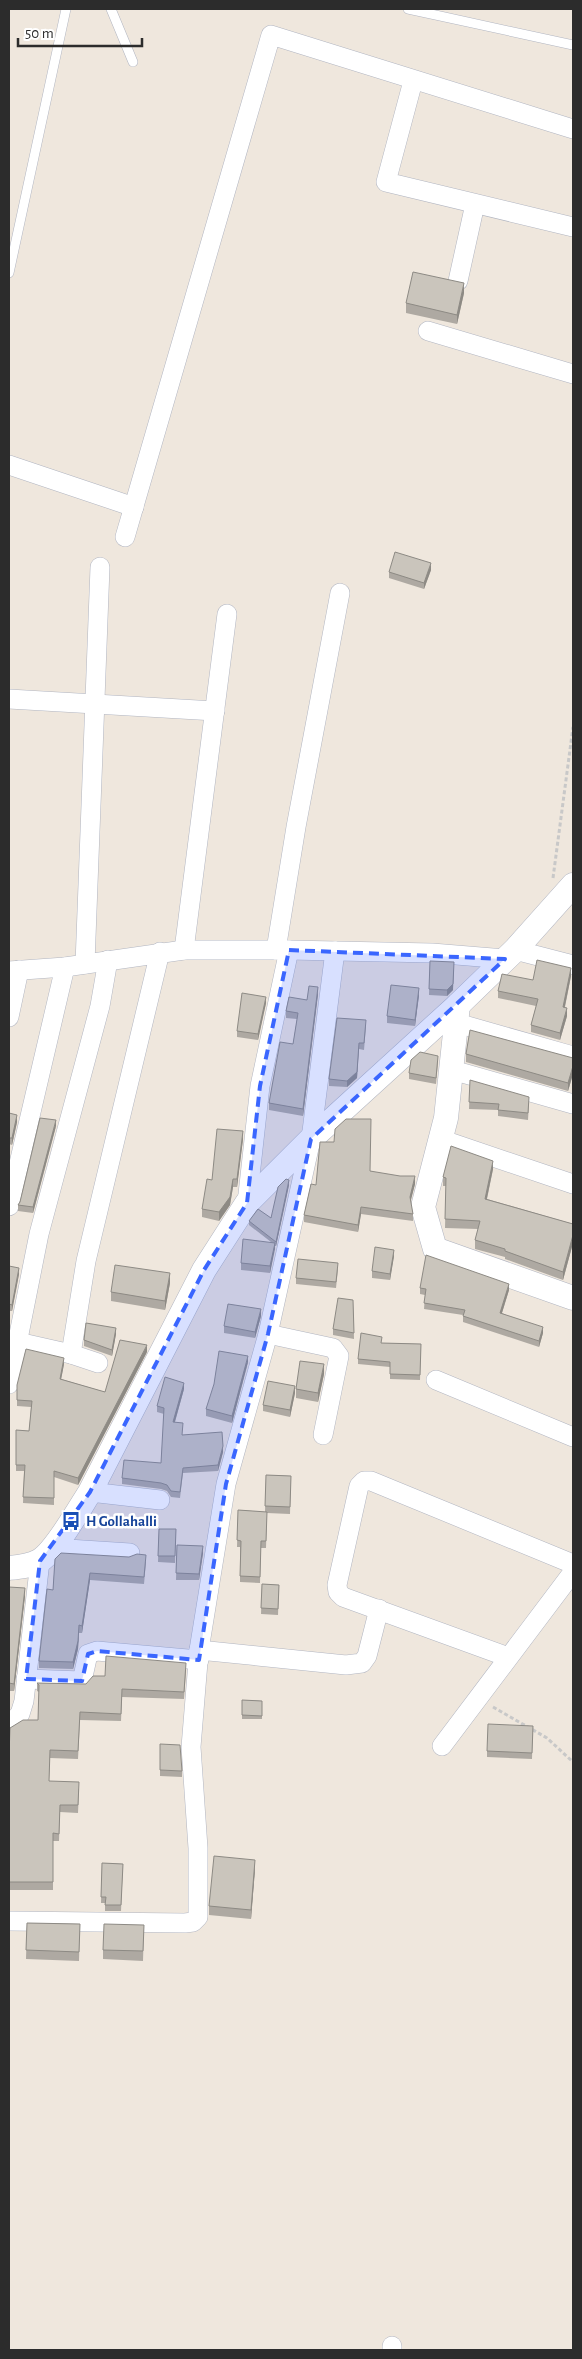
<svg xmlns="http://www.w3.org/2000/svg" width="582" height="2359" viewBox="0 0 582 2359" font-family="'Alegreya Sans',sans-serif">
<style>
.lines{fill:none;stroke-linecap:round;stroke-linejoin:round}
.service-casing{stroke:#b1b5c1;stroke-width:10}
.minor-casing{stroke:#b1b5c1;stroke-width:20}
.tertiary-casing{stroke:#b1b5c1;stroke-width:25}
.path{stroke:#c8c8c8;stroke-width:3;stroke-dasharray:4 2.5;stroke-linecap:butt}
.service{stroke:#fff;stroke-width:9}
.minor{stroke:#fff;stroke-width:19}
.tertiary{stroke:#fff;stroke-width:24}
.wall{fill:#aea9a2}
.shaded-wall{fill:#8d8a84}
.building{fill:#cac5bc;stroke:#8d8a84}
.marked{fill:#3a66ff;fill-opacity:0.2;stroke:#3a66ff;stroke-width:4;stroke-dasharray:10 6;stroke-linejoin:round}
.labels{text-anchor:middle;stroke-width:5;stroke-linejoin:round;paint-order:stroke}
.transit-label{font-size:15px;font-weight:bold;fill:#164399;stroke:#fff;text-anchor:start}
</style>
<rect width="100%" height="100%" fill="#efe7dd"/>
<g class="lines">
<!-- service casing -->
<g class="service-casing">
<g id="service">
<path d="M111 9 133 62"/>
<path d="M408 9 573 45"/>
<path d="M9 273 66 9"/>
</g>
</g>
<!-- minor casing -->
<g class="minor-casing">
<g id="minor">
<path d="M413 81 386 182 573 227"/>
<path d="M458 281 475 204"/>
<path d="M428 331 573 374"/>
<path d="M9 465 134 507"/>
<path d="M125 537 271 35 573 129"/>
<path d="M9 699 215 711"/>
<path d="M184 950 227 614"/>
<path d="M276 950 296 827 340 593"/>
<path d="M515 950 573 965"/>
<path d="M85 964 100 567"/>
<path d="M9 971 65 967 184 950H289L432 953 505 959"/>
<path d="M9 1017 19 970"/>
<path d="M457 1023 573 1056"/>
<path d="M452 1070 573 1104"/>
<path d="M440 1139 573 1184"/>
<path d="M247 1203 260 1086 289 950"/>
<path d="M9 1206 65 967"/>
<path d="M268 1334 333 1348 339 1356 323 1435"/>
<path d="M9 1340 71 1354 98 1363"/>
<path d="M71 1354 86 1261 160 952"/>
<path d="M436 1380 573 1437"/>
<path d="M9 1384 39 1234 100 1006 108 960"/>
<path d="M90 1492 160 1500"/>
<path d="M52 1548 130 1553"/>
<path d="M199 1650 346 1665 362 1663 367 1656 379 1609"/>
<path d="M508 1657 343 1597 338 1592 337 1585 359 1486 364 1481H371L573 1564"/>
<path d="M26 1679 82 1681 88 1654 97 1651 199 1660"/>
<path d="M9 1725 20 1714 24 1701 40 1561"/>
<path d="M442 1746 573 1572"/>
<path d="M9 1921 185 1923 193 1922 198 1917V1848L191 1747 199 1650 226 1484 268 1334 311 1139 335 951"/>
<path d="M392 2350V2346"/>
</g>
</g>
<!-- tertiary casing -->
<g class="tertiary-casing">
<g id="tertiary">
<path d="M458 1005 446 1118 423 1207 435 1249 573 1298"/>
<path d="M9 1568C19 1567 30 1566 39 1561 55 1552 79 1509 90 1492L204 1270 247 1203 311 1139 458 1005 515 950 573 885"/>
</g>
</g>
<!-- path -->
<g class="path">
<path d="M553 878 573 727"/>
<path d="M493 1707 547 1738 573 1762"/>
</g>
<!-- service -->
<use href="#service" class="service"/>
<!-- minor -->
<use href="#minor" class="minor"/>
<!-- tertiary -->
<use href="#tertiary" class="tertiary"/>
</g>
<!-- wall -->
<g class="wall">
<path d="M464 293 457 324 406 313V303Z"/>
<path d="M431 570 424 589 389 578V572Z"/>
<path d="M430 961 453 990 447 996 429 995Z"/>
<path d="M571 976 565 1007 567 1016 560 1040 531 1032V1025L536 1006 498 998V991L533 980Z"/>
<path d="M318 994 303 1116 269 1110V1103L293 1044 297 1019 286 1018V1011Z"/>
<path d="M419 995 415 1026 387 1023V1016Z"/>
<path d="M266 1003 258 1040 237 1037V1031Z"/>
<path d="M366 1026 364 1050 359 1049 357 1078 347 1087 329 1086V1079Z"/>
<path d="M466 1054 573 1058V1074L568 1091 466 1062Z"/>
<path d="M438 1062 436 1084 409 1079V1073Z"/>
<path d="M470 1080 529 1103 528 1120 498 1116V1110L469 1109Z"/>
<path d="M9 1113 17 1122 12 1145 9 1144Z"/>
<path d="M56 1126 33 1213 18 1211V1205Z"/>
<path d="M243 1139 237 1187H233L230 1205 219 1221 202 1217V1209L212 1180Z"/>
<path d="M493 1169 487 1199 573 1224V1243L563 1280 505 1259V1257L475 1249V1240L478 1229 445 1228 446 1186H443V1177Z"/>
<path d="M370 1171 415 1184 410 1201 413 1214V1221L361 1214 358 1232 304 1222V1215L316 1185Z"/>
<path d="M289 1185 276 1246H275L270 1273 241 1270V1263L271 1242 249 1225V1221L271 1218Z"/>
<path d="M394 1256 390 1280 372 1278V1271Z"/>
<path d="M9 1266 19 1274 12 1311H9Z"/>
<path d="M338 1269 336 1288 296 1284V1278Z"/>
<path d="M170 1283 165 1310 111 1301V1292Z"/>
<path d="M420 1288 509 1290 502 1313 543 1333 539 1347 463 1322V1315L424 1309 425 1295 420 1294Z"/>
<path d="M353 1300 354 1339 333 1335V1329Z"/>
<path d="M261 1316 255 1338 224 1333V1326Z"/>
<path d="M116 1334 112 1356 84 1346V1340Z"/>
<path d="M382 1343 421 1344 420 1380 390 1379V1367L358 1364V1359Z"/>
<path d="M147 1352 78 1485 54 1477V1505L23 1503 24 1471H16V1430L29 1431 31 1407 17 1406V1385L64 1364 61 1379 105 1392Z"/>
<path d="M248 1362 232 1423 206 1416V1409Z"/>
<path d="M324 1374 318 1402 296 1398V1389Z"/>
<path d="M184 1389 175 1422 182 1435 223 1452 218 1471 183 1473 180 1498 171 1497 167 1491 161 1489 122 1484V1478L161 1463 164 1414 157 1412V1406Z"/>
<path d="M295 1393 290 1417 263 1411V1405Z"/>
<path d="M266 1475 291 1476 290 1514 267 1513 266 1548H261L260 1583 240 1582V1547H237L238 1510 265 1512Z"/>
<path d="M159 1529H176L175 1563 158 1562Z"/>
<path d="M177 1545 203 1553 199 1580H176Z"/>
<path d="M55 1559 146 1562 144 1584 90 1580 82 1633H79L78 1649 73 1669 39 1668V1661L53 1590Z"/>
<path d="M262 1584 279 1585 278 1615 261 1614Z"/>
<path d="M9 1587 25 1596 14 1691H9Z"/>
<path d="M186 1670 184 1699 122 1697 121 1721 80 1720 78 1759 50 1758 49 1781 79 1789 78 1813 60 1812 59 1841H53V1890H9V1755L38 1720 39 1692 37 1691V1683L86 1684 105 1676Z"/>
<path d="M242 1700 262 1701V1719H242Z"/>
<path d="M533 1726 532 1759 487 1757V1751Z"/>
<path d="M160 1770 182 1771V1777L160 1776Z"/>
<path d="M102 1863 123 1864 121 1911H105V1903H101Z"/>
<path d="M255 1869 251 1919 209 1915V1906Z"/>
<path d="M27 1923 80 1924 79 1961 26 1959Z"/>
<path d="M144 1925 143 1961 103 1959V1950Z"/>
</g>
<!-- shaded-wall -->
<g class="shaded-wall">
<path d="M464 283V293L457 324V315Z"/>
<path d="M431 563V570L424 589V583Z"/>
<path d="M454 968 453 990 447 996V990Z"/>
<path d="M571 968V976L563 1015V1007Z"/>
<path d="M318 987V994L303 1116V1109Z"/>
<path d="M419 988V995L415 1026V1020Z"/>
<path d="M266 997V1003L258 1040V1034Z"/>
<path d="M567 1008V1016L560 1040V1033Z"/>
<path d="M359 1043 357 1078 347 1087V1081Z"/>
<path d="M573 1066V1074L568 1091V1083Z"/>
<path d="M17 1115V1122L12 1145V1138Z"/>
<path d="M56 1120V1126L33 1213V1207Z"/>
<path d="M243 1131V1139L237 1187V1179Z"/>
<path d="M493 1161V1169L485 1207V1199Z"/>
<path d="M415 1176V1184L410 1204V1197Z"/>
<path d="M233 1179V1187L230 1205 219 1221V1212Z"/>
<path d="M289 1180V1185L276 1246V1242Z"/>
<path d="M361 1207V1214L358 1232V1225Z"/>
<path d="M573 1235V1243L563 1280V1272Z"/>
<path d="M275 1243V1249L270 1273V1266Z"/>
<path d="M394 1250V1256L390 1280V1274Z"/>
<path d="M19 1268V1274L12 1311V1305Z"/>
<path d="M170 1273V1283L165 1310V1301Z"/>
<path d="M509 1284V1290L500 1319V1313Z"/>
<path d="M261 1309V1316L255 1338V1332Z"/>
<path d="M543 1327V1333L539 1347V1341Z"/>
<path d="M116 1328V1334L112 1356V1350Z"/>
<path d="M147 1345V1352L78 1485V1478Z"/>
<path d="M248 1356V1362L232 1423V1416Z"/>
<path d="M64 1358V1364L60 1385V1379Z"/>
<path d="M324 1364V1374L318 1402V1393Z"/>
<path d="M184 1383V1389L173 1428V1422Z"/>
<path d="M295 1386V1393L290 1417V1410Z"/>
<path d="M223 1446V1452L218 1471V1465Z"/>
<path d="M203 1546V1553L199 1580V1574Z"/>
<path d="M90 1573V1580L82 1633V1626Z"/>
<path d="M25 1588V1596L14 1691V1684Z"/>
<path d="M79 1633 78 1649 73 1669V1662Z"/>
<path d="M255 1860V1869L251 1919V1910Z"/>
</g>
<!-- building -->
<g class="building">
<path d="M413 272 464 283 457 315 406 303Z"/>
<path d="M395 552 431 563 424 583 389 572Z"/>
<path d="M537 960 571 968 563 1007 567 1008 560 1033 531 1025 538 999 498 991 502 974 533 980Z"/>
<path d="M430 961 454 962 453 984 447 990 429 989Z"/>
<path d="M391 985 419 988 415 1020 387 1016Z"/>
<path d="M309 986 318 987 303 1109 269 1103 280 1042 293 1044 298 1013 286 1011 289 997 307 1000Z"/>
<path d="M242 993 266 997 258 1034 237 1031Z"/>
<path d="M337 1018 366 1020 364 1043H359L357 1072 347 1081 329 1079Z"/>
<path d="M470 1030 573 1058V1066L568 1083 466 1054Z"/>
<path d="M420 1052 438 1056 436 1078 409 1073 411 1060Z"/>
<path d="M470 1080 529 1097 528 1113 498 1110 499 1104 469 1102Z"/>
<path d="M9 1113 17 1115 12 1138H9Z"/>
<path d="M40 1118 56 1120 33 1207 18 1205 20 1202Z"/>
<path d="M346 1119H371L370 1171 400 1176H415L410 1197 413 1214 361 1207 358 1225 304 1215 311 1184 316 1185 320 1142H334L335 1129Z"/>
<path d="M217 1129 243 1131 237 1179H233L230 1197 219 1212 202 1209 207 1179 212 1180Z"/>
<path d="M451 1146 493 1161 485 1199 573 1224V1235L563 1272 505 1251V1249L475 1240 480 1221 445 1219 446 1178 443 1177Z"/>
<path d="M286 1179 289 1180 276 1242 249 1221 258 1209 271 1218 278 1187Z"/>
<path d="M243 1239 275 1243 270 1266 241 1263Z"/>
<path d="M375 1247 394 1250 390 1274 372 1271Z"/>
<path d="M426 1255 509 1284 500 1313 543 1327 539 1341 463 1316 465 1310 424 1303 426 1289 420 1288Z"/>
<path d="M298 1259 338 1263 336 1282 296 1278Z"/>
<path d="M115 1265 170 1273 165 1301 111 1292Z"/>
<path d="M9 1266 19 1268 12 1305 9 1304Z"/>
<path d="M338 1298 353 1300 354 1333 333 1329Z"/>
<path d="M228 1304 261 1309 255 1332 224 1326Z"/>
<path d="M86 1323 116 1328 112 1350 84 1340Z"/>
<path d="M361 1333 382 1337 381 1343 421 1344 420 1375 390 1374V1362L358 1359Z"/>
<path d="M120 1340 147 1345 78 1478 54 1471V1498L23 1497 25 1465H16V1430L29 1431 32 1401 17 1400V1385L26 1349 64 1358 60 1379 105 1392Z"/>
<path d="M219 1351 248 1356 232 1416 206 1409 214 1384Z"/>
<path d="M300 1361 324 1364 318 1393 296 1389Z"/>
<path d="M165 1377 184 1383 173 1422 183 1423 182 1435 222 1432 223 1446 218 1465 183 1468 180 1492 171 1491 167 1485 161 1483 122 1478 124 1460 161 1463 164 1408 157 1406Z"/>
<path d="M268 1381 295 1386 290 1410 263 1405Z"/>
<path d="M266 1475 291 1476 290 1507 265 1506Z"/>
<path d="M238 1510 267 1512 266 1541H261L260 1577 240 1576 241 1541 237 1540Z"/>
<path d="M159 1529H176L175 1556H158Z"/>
<path d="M177 1545 203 1546 199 1574 176 1573Z"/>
<path d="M61 1553 129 1557 137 1554 146 1555 144 1577 90 1573 82 1626 79 1625 78 1641 73 1662 39 1661 47 1589 53 1590 55 1559Z"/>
<path d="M262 1584 279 1585 278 1609 261 1608Z"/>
<path d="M9 1587 25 1588 14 1684 9 1683V1691Z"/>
<path d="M106 1656 186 1663 184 1692 122 1689 121 1714 80 1712 78 1751 50 1750 49 1781 79 1782 78 1805H60L59 1834 53 1833V1882H9V1894V1755L10 1728 23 1720H38L39 1685 37 1683 86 1684 93 1676H105Z"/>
<path d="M242 1700 262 1701V1716L242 1715Z"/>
<path d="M488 1724 533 1726 532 1753 487 1751Z"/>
<path d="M160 1744 180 1745 182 1771 160 1770Z"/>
<path d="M214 1856 255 1860 251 1910 209 1906Z"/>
<path d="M102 1863 123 1864 121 1905H105L106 1897H101Z"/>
<path d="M27 1923 80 1924 79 1952 26 1950Z"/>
<path d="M104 1924 144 1925 143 1951 103 1950Z"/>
</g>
<!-- marked area -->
<path class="marked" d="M289 950 505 959 311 1139 268 1334 226 1484 199 1660 97 1651 88 1654 82 1681 26 1679 40 1561 90 1492 204 1270 247 1203 260 1086Z"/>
<!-- icons -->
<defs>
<g id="bus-bare" transform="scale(1.5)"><path d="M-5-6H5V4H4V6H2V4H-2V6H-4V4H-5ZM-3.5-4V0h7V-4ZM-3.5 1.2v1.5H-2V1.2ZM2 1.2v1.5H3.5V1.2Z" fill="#1a4fb4" stroke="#fff" stroke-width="2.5" paint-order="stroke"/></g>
</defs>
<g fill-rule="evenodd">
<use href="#bus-bare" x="71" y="1521"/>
</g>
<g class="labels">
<!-- transit labels -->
<g class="transit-label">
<text x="86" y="1526">H Gollahalli</text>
</g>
</g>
<!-- border -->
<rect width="582" height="2359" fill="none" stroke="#2c2c2c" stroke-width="20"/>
<!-- scale -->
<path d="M18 38v8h124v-8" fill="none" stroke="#2c2c2c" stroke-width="2.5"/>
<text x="25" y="38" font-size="15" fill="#2c2c2c" stroke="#ffffff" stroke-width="4" paint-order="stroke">50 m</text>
</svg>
